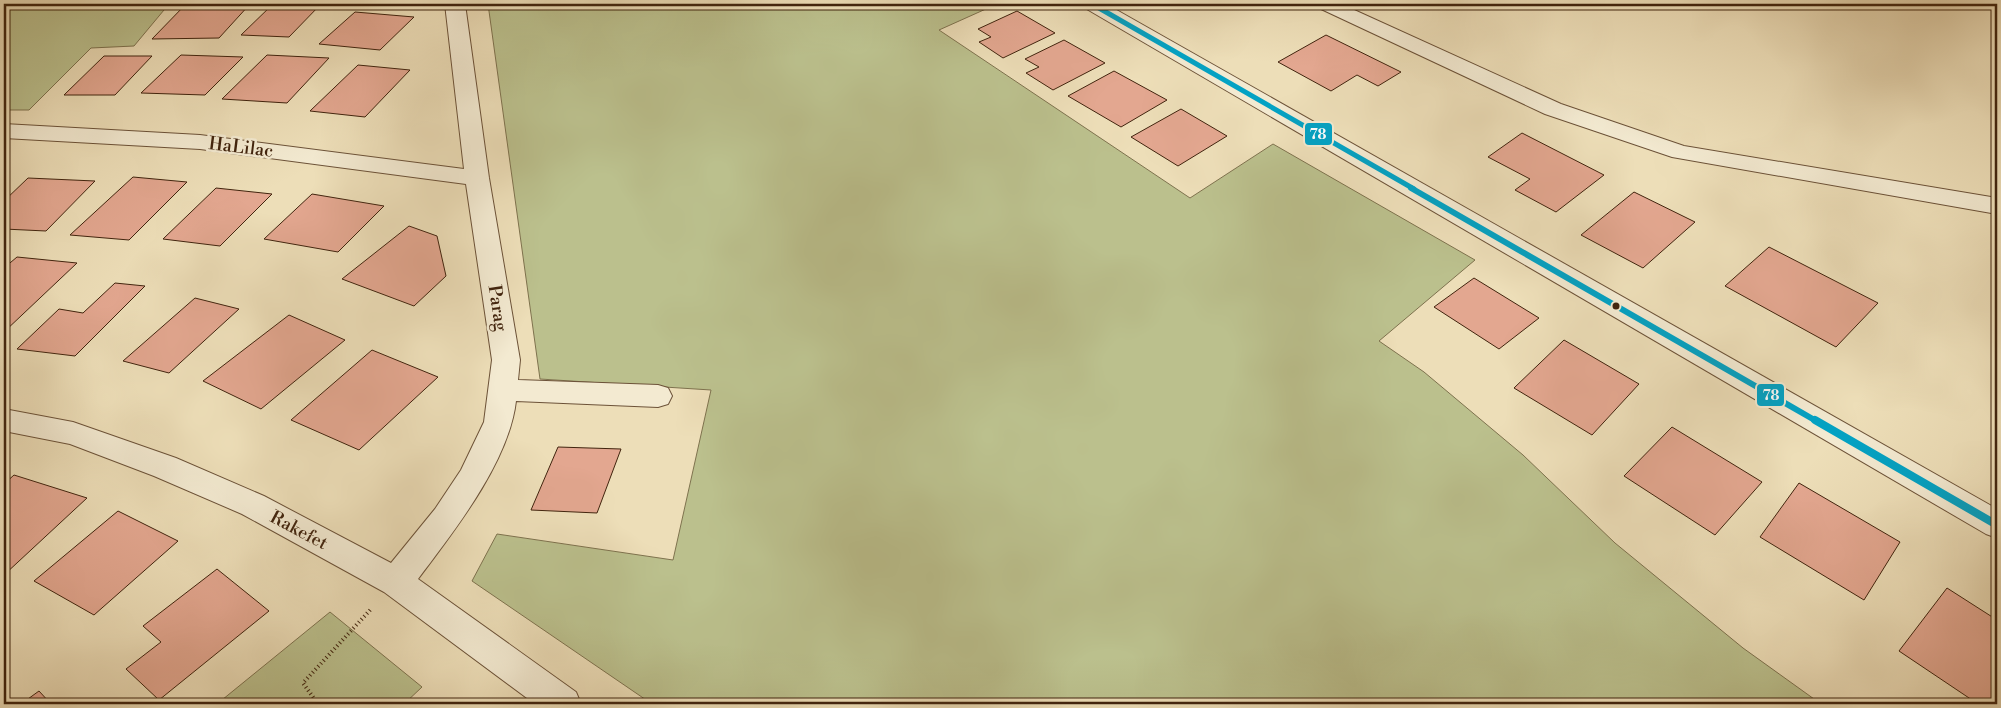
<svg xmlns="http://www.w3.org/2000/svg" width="2001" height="708" viewBox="0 0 2001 708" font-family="'Libre Bodoni',serif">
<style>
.green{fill:#bbc08d;stroke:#7e724e}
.building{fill:#e3a790;stroke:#41240e}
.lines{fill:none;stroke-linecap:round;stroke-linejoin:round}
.minor-casing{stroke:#6c5238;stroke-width:2}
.path{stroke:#41240e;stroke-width:4;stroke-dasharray:1 3;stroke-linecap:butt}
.minor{fill:#f3ead1;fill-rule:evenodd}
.bus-1-far2-casing{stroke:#f3ead1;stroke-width:8}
.bus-1-far1-casing{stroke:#f3ead1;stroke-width:10}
.bus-1-casing{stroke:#f3ead1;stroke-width:11}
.bus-1-far2{stroke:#03a2c4;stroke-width:5}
.bus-1-far1{stroke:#03a2c4;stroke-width:6}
.bus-1{stroke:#03a2c4;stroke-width:8}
.bus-dot{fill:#41240e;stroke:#f3ead1;stroke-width:2}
.labels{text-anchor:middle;stroke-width:5;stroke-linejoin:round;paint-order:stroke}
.street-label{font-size:18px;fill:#41240e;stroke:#f3ead1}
.line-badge{stroke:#f3ead1;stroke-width:2}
.badge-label{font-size:14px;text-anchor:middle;font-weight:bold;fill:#fff}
</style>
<rect width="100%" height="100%" fill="#eddeb8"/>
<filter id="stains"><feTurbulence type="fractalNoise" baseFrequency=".004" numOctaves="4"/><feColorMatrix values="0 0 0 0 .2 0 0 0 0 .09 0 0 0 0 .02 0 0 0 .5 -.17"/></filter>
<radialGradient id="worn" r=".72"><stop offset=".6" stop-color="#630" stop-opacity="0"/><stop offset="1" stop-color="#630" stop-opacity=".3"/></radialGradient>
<!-- green -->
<g class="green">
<path d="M4 4H169L134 46 91 48 29 110H4Z"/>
<path d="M488 4H997L939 30 1190 198 1273 144 1475 260 1379 341 1424 372 1523 455 1615 543 1743 648 1821 704H652L472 581 497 534 673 560 711 390 540 379Z"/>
<path d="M330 612 422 687 404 704H217Z"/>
</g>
<!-- building -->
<g class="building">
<path d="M186 4H250L219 38 152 39Z"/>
<path d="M273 4H321L289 37 241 35Z"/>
<path d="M1017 11 1055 33 1003 58 979 42 991 37 978 29Z"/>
<path d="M355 12 414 17 380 50 319 44Z"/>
<path d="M1326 35 1401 72 1378 86 1357 75 1331 91 1278 62Z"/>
<path d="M1064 40 1105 63 1053 90 1026 73 1039 67 1025 59Z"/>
<path d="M181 55 243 57 205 95 141 93Z"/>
<path d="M267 55 329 58 287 103 222 99Z"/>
<path d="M104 56H152L115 95H64Z"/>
<path d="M358 65 410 70 365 117 310 111Z"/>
<path d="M1114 71 1167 100 1121 127 1068 96Z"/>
<path d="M1181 109 1227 136 1178 166 1131 137Z"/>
<path d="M1522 133 1604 175 1556 212 1515 190 1530 179 1488 157Z"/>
<path d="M133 177 187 182 129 240 70 235Z"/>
<path d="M28 178 95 181 46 231 4 229V201Z"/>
<path d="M216 188 272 194 220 246 163 239Z"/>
<path d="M1634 192 1695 222 1643 268 1581 235Z"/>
<path d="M312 194 384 206 338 252 264 239Z"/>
<path d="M409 226 437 236 446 276 414 306 342 279Z"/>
<path d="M1769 247 1878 303 1836 347 1725 286Z"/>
<path d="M17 257 77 263 4 332V268Z"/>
<path d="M1474 278 1539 318 1499 349 1434 307Z"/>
<path d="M115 283 145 286 75 356 17 349 59 309 83 313Z"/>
<path d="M195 298 239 309 169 373 123 361Z"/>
<path d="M289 315 345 340 261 409 203 381Z"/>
<path d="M1564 340 1639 384 1592 435 1514 388Z"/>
<path d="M372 350 438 377 359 450 291 420Z"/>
<path d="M1672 427 1762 482 1715 535 1624 476Z"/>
<path d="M558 447 621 449 597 513 531 510Z"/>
<path d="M14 475 87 498 4 575V484Z"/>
<path d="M1799 483 1900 542 1864 600 1760 537Z"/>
<path d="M118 511 178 541 94 615 34 581Z"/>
<path d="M217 569 269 611 159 700 126 669 161 642 143 626Z"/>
<path d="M1947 588 1997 620V704H1978L1899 651Z"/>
<path d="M39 691 51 704H21Z"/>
</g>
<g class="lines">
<!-- minor casing -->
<g class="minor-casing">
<g id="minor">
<path d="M445 4H465L489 178 520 360 518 380 658 385 668 388 672 396 668 404 658 407 516 401C509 462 454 531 418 579L576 692 581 704H535L384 592 242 514 154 476 70 444 4 431V409L73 422 176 458 264 496 391 563 435 509 461 470 484 422 492 360 466 184 200 149 4 138V124L200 135 464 169Z"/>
<path d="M1082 4H1106L1997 509V538L1986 534 1085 8Z"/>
<path d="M1316 4H1341L1561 104 1684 146 1997 198V214L1672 157 1545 114 1319 8Z"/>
</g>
</g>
<!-- path -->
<path class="path" d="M318 704 303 683 372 608"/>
<!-- minor -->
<use href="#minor" class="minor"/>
<!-- bus-1-far2 casing -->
<g class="bus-1-far2-casing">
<path id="bus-1-far2" d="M1092 4 1414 189"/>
</g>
<!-- bus-1-far1 casing -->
<g class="bus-1-far1-casing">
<path id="bus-1-far1" d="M1411 188 1818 422"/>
</g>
<!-- bus-1 casing -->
<g class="bus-1-casing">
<path id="bus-1" d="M1815 420 1997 525"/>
</g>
<!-- bus-1-far2 -->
<use href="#bus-1-far2" class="bus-1-far2"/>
<!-- bus-1-far1 -->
<use href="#bus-1-far1" class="bus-1-far1"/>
<!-- bus-1 -->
<use href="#bus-1" class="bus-1"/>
</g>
<!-- markers -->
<circle class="bus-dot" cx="1616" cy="306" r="4.5"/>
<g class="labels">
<!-- street labels -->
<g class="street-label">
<text transform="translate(241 147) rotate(7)" y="6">HaLilac</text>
<text transform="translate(498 308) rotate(81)" y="6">Parag</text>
<text transform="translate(299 530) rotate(28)" y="6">Rakefet</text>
</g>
</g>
<g class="line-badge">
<rect x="1304" y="122" width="29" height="24" rx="5" fill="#03a2c4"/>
<rect x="1756" y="383" width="29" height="24" rx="5" fill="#03a2c4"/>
</g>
<g class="badge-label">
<text x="1318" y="139">78</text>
<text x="1771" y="400">78</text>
</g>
<!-- margin -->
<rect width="2001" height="708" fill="none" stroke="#eddeb8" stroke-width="20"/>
<rect x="5" y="5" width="1991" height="698" fill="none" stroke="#41240e" stroke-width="2.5"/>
<rect x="10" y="10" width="1981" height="688" fill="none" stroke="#41240e"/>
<rect width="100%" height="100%" filter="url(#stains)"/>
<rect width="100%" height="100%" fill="url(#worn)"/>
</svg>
